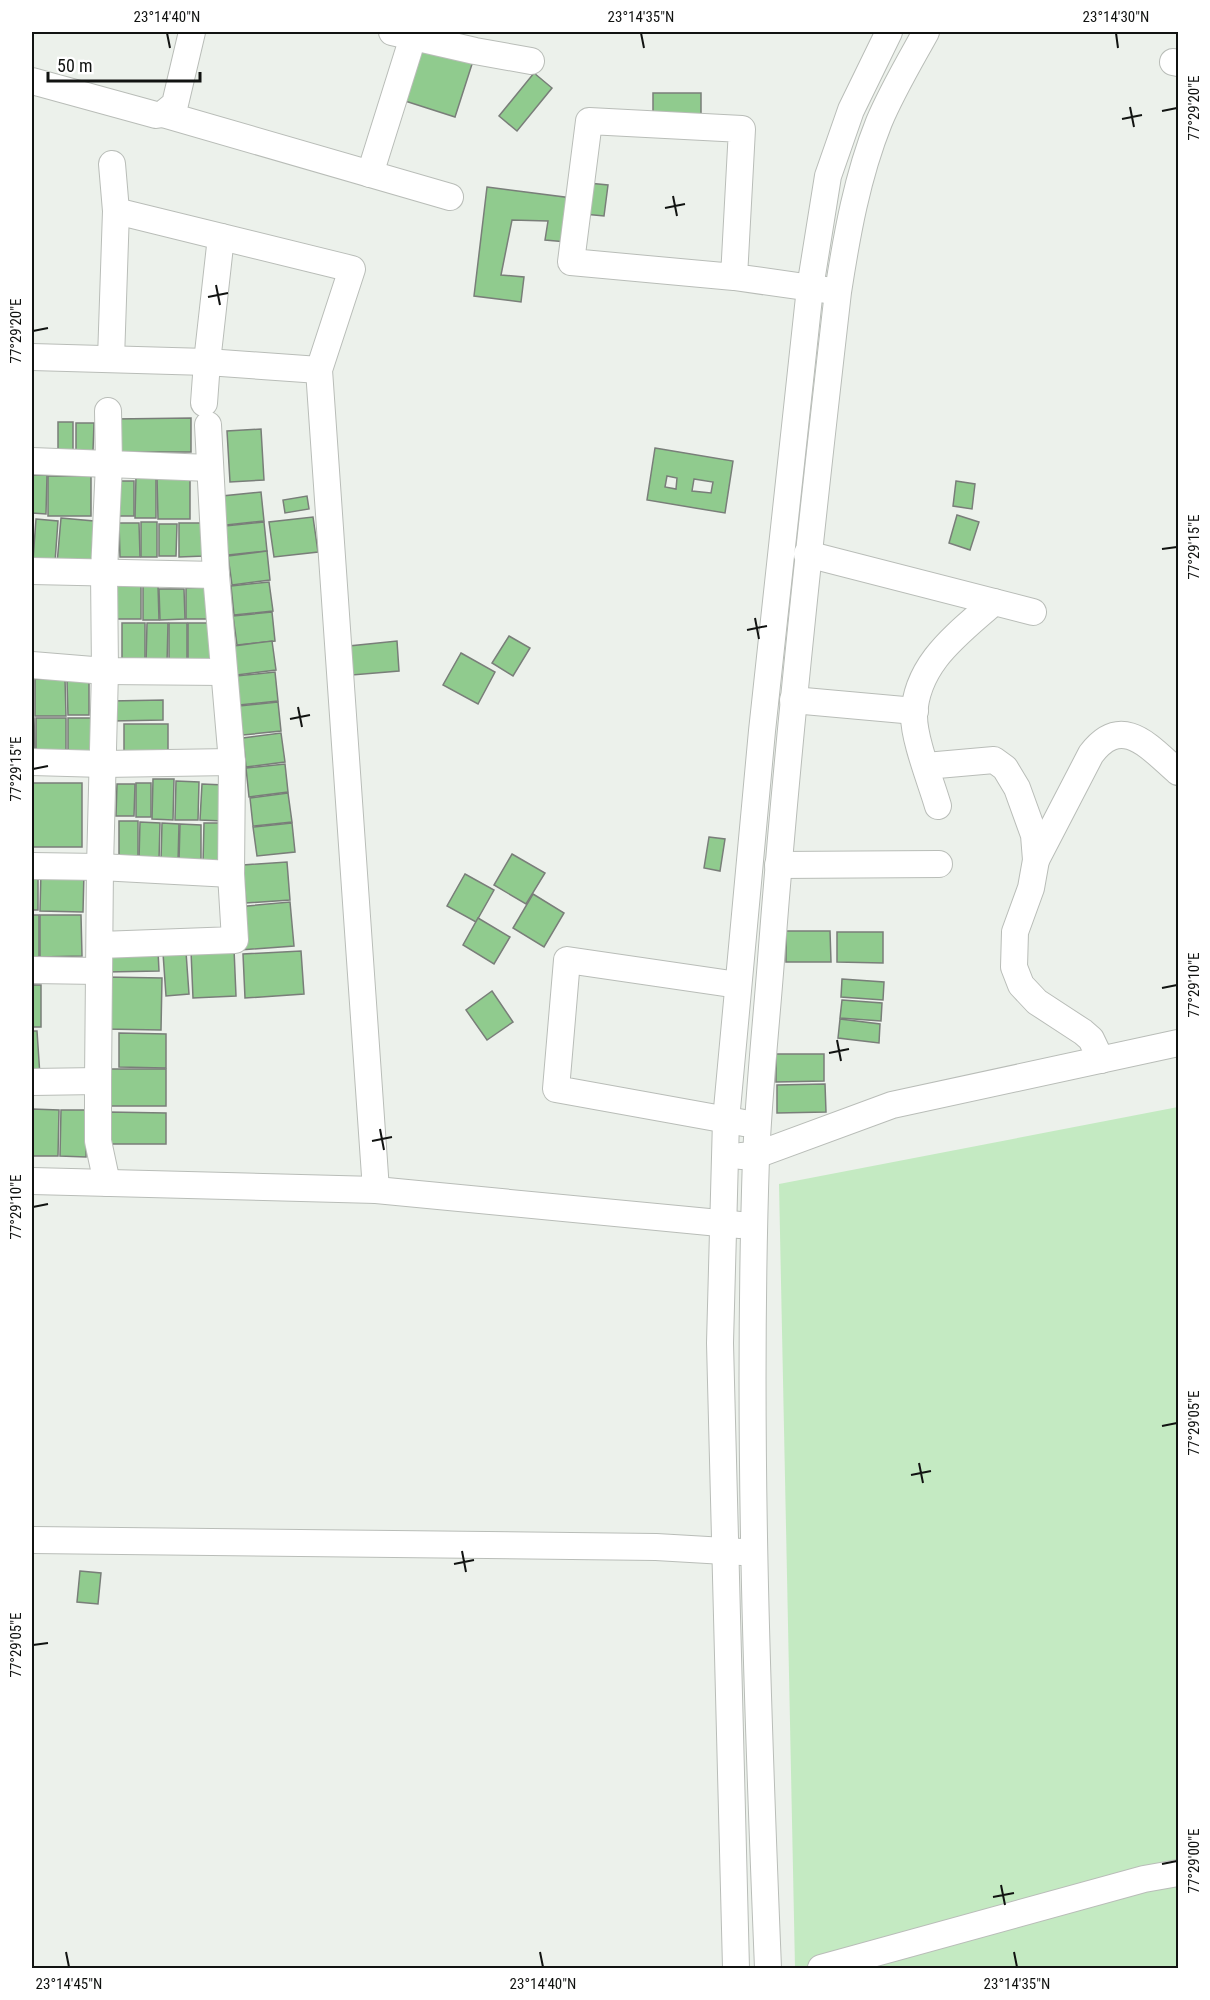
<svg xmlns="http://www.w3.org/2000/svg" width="1210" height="2000" viewBox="0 0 1210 2000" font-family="'Roboto Condensed',sans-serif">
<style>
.green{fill:#c4eac2}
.building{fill:#90cb8e;stroke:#797e79;stroke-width:1.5;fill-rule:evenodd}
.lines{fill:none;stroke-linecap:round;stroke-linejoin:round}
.minor-casing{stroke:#b9bdb8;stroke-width:28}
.minor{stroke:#fff;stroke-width:26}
.ticks{fill:none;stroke:#111311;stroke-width:2}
.neatline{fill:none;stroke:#111311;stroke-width:2}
.ticks-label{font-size:15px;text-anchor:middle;fill:#111311}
</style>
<rect width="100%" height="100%" fill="#ecf1eb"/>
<!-- green -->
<path class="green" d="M1178 1107V1968H795L779 1184Z"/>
<!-- building -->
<g class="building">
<path d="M420 44 473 61 455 117 402 100Z"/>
<path d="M534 73 552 88 517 131 499 116Z"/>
<rect x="653" y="93" width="48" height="26"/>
<path d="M588 183 608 185 604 216 584 214Z"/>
<path d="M487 187 572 198 567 242 545 240 548 221 512 220 501 275 524 277 521 302 474 296Z"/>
<path d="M191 418V452H114V419Z"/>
<rect x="58" y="422" width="15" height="29"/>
<path d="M76 423H94L93 451H76Z"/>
<path d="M261 429 264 480 230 482 227 431Z"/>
<path d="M655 448 733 461 725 513 647 500ZM667 476 677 478 676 489 665 487ZM694 479 713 482 711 493 692 491Z"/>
<path d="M32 475H47L46 514 32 513Z"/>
<rect x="48" y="476" width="43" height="40"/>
<path d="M136 476 156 477V518H135Z"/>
<path d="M157 476H190V519H158Z"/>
<path d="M117 481H134V516H116Z"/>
<path d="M956 481 975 484 972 509 953 506Z"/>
<path d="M261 492 264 521 226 525 222 496Z"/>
<path d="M307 496 309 509 285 513 283 500Z"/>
<path d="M957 515 979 522 970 550 949 543Z"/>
<path d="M313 517 318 552 274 557 269 522Z"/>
<path d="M61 518 94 521 91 567 57 564Z"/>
<path d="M36 519 58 521 55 562 33 560Z"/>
<rect x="141" y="522" width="16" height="35"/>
<path d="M264 522 267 551 228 555 225 526Z"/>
<path d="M119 523H139L140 557H120Z"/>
<path d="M179 523H203L204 556 179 557Z"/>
<path d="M159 524H177L176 556H159Z"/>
<path d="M267 551 270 580 232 585 228 556Z"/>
<path d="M269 582 273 611 234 615 231 586Z"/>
<path d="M115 585H141V619H116Z"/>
<path d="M143 586H158L159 620H143Z"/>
<path d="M209 587 210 619H186V588Z"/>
<path d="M159 589H184L185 619 160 620Z"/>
<path d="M272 612 275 641 237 645 233 616Z"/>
<rect x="122" y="623" width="23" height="41"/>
<path d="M147 623H168L167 664H146Z"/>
<rect x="169" y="623" width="18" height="41"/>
<rect x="188" y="623" width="23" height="41"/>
<path d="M509 636 530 648 513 676 492 663Z"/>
<path d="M272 641 276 670 237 675 234 646Z"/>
<path d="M397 641 399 671 352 675 349 646Z"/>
<path d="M461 653 495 672 478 704 443 685Z"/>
<path d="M275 672 278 701 239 705 236 676Z"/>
<path d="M35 679H65L66 716H35Z"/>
<path d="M67 681H89V715H68Z"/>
<path d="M163 700V720L112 721 111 701Z"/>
<path d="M278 702 281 731 243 735 239 706Z"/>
<path d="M32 718H34L35 751H32Z"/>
<rect x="36" y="718" width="30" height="35"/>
<rect x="68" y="718" width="24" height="34"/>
<path d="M124 724H168V759L124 760Z"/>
<path d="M281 733 285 762 246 767 243 738Z"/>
<path d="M285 764 288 792 249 797 246 768Z"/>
<path d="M153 779H174L173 820 152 819Z"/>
<path d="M176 781 199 782 198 820H175Z"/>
<rect x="32" y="783" width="50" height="64"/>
<rect x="136" y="783" width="15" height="34"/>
<path d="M117 784H135L134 816H116Z"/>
<path d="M202 784 224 785 223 821 200 820Z"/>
<path d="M288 793 292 822 253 826 250 798Z"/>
<rect x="119" y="821" width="19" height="38"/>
<path d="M140 822 160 823 159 860H139Z"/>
<path d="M162 823 179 824 178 862 161 861Z"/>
<path d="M204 823H225V864H203Z"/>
<path d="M292 823 295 852 257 856 253 827Z"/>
<path d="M180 824 201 825V862H179Z"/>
<path d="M709 837 725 839 720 871 704 868Z"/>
<path d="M512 854 545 873 526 904 494 885Z"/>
<path d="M287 862 290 900 246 903 243 865Z"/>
<rect x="32" y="867" width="6" height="43"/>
<path d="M41 871 84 872 83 912 40 911Z"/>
<path d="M465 874 494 890 476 922 447 906Z"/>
<path d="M533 894 564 913 544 947 513 928Z"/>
<path d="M290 902 294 946 240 950 236 907Z"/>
<rect x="32" y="915" width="7" height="42"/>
<path d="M40 915H81L82 956 40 957Z"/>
<path d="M478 918 510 937 494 964 463 945Z"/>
<path d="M786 931H830L831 962H786Z"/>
<path d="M837 932H883V963L837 962Z"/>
<path d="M234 949 236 996 193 998 191 951Z"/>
<path d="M158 951 159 971 106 972V952Z"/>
<path d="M301 951 304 994 245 998 243 954Z"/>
<path d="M186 952 189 994 166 996 163 953Z"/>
<path d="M105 977 162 978 161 1030 105 1029Z"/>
<path d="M842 979 884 982 883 1000 841 997Z"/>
<rect x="32" y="985" width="9" height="42"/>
<path d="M492 991 513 1022 487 1040 466 1010Z"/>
<path d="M842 1000 882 1003 881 1021 840 1018Z"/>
<path d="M840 1019 880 1024 879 1043 838 1038Z"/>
<path d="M32 1031H37L40 1076H32Z"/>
<path d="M119 1033 166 1034V1068L119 1067Z"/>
<path d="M776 1054H824V1081L776 1082Z"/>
<rect x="107" y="1069" width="59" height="37"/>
<path d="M825 1084 826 1112 777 1113V1085Z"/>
<path d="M32 1109 59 1110 58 1156H32Z"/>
<path d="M61 1110H87L86 1157 60 1156Z"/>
<path d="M108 1112 166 1113V1144H108Z"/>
<path d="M80 1571 101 1573 98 1604 77 1602Z"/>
</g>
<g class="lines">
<!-- minor casing -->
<g class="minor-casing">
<g id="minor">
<path d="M392 32 475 51 531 61"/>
<path d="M1173 62 1178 63"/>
<path d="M32 81 156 115 163 114 175 104 192 32"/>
<path d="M163 114 450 197"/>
<path d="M370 174 413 37"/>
<path d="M116 211 352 269 319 370 376 1190"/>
<path d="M734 277 742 129 589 121 571 262 734 277 826 290"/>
<path d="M32 357 207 362 319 370"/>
<path d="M111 359 116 211 112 164"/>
<path d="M204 403 207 362 221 237"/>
<path d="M32 461 210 468"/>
<path d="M807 554 1033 612"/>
<path d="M32 571 216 575"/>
<path d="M32 665 105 671 224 672"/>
<path d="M793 700 915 711"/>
<path d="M32 762 103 764 232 762"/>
<path d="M926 766 994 760 1005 768 1017 788 1034 835 1036 860 1031 888 1015 932 1014 967 1021 985 1037 1002 1083 1032 1091 1039 1101 1060"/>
<path d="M938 806C931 782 914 740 914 716 916 663 958 634 994 602"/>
<path d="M1036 860 1091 754C1123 712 1151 749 1178 772"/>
<path d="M778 865 939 864"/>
<path d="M32 866 100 867 231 874"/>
<path d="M100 945 235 940 231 874 232 762 216 575 208 425"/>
<path d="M32 970 99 971"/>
<path d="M738 985 567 960 556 1089 744 1123"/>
<path d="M32 1082 98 1081"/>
<path d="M741 1156 756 1155 892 1105 1178 1043"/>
<path d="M32 1181 376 1190 740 1225"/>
<path d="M107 1183 98 1141V1081L100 867 105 671 104 572 109 464 108 411"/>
<path d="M32 1540 656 1547 742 1552"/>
<path d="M736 1968 720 1343 726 1120 762 731 810 288 828 176 851 110 889 32"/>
<path d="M768 1968C757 1698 747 1428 756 1158 759 1088 767 1017 772 947 789 728 813 510 838 292 847 234 857 177 879 122 892 91 910 61 926 32"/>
<path d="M821 1968 1144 1879 1178 1873"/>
</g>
</g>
<!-- minor -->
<use href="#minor" class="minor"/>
</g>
<!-- ticks -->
<path class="ticks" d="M167 33 170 48M641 33 644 48M1116 33 1118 48M1130 107 1134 127M1162 111 1177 108M1122 119 1142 115M673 196 677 216M665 208 685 204M216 285 220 305M208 297 228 293M33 331 48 328M1162 549 1177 547M755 618 759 639M747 630 767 626M298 707 302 727M290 719 310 715M33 769 48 766M1162 988 1177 985M837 1040 841 1061M829 1053 849 1049M380 1129 384 1150M372 1141 392 1137M33 1207 48 1204M1162 1426 1177 1423M919 1463 923 1483M911 1475 931 1471M462 1551 466 1572M454 1564 474 1560M33 1645 48 1643M1162 1864 1177 1861M1001 1885 1005 1905M993 1897 1014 1893M66 1952 69 1967M540 1952 543 1967M1014 1952 1017 1967"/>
<!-- border -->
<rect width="1210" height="2000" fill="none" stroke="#ffffff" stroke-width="66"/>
<!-- scale -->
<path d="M48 72v9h152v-9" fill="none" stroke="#111311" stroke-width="3"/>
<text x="57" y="72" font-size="18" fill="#111311" stroke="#ffffff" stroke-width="4.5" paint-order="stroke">50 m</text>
<rect x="33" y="33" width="1144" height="1934" class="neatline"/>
<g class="ticks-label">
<text x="167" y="22">23°14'40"N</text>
<text x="641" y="22">23°14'35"N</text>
<text x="1116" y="22">23°14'30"N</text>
<text transform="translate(1194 108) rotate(-90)" y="5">77°29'20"E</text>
<text transform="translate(16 331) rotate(-90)" y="5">77°29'20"E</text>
<text transform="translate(1194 547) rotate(-90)" y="5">77°29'15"E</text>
<text transform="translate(16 769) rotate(-90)" y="5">77°29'15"E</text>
<text transform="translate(1194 985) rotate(-90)" y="5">77°29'10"E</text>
<text transform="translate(16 1207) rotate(-90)" y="5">77°29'10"E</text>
<text transform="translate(1194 1423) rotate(-90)" y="5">77°29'05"E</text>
<text transform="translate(16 1645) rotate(-90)" y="5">77°29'05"E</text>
<text transform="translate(1194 1861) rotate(-90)" y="5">77°29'00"E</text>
<text x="69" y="1989">23°14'45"N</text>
<text x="543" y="1989">23°14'40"N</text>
<text x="1017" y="1989">23°14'35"N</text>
</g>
</svg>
